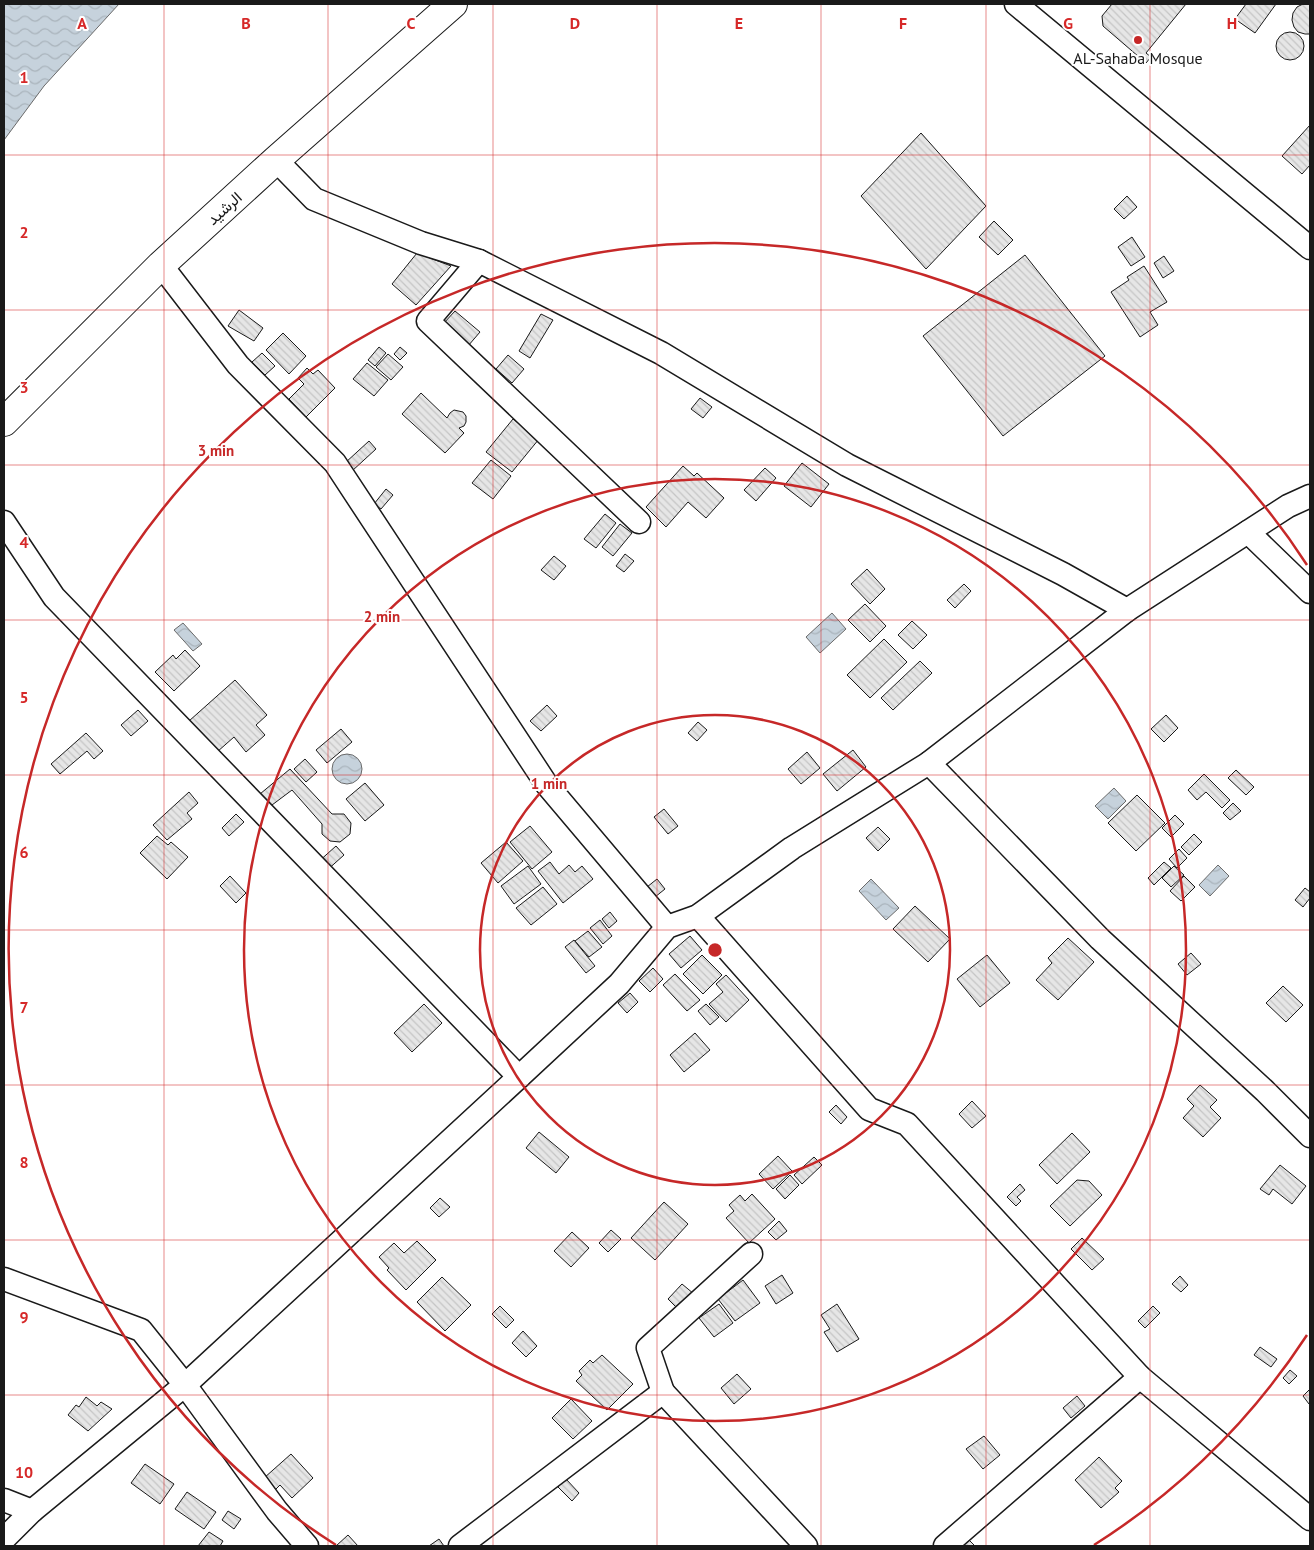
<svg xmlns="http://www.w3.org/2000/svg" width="1314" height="1550" viewBox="0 0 1314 1550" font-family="'PT Sans',Vazirmatn,sans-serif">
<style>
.water{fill:url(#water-waves);stroke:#6a6a6a}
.building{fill:url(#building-back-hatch);stroke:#1a1a1a}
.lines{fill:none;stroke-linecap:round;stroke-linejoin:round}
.minor-casing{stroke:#1a1a1a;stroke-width:25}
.major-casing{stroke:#1a1a1a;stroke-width:30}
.minor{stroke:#fff;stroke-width:22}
.major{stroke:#fff;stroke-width:28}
.grid{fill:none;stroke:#d62828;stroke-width:1;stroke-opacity:0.55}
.ring{fill:none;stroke:#c62828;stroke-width:2.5}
.poi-dot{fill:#c62828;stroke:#fff;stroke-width:2}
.labels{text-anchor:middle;stroke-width:4;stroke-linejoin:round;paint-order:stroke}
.poi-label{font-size:16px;fill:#1a1a1a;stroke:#fff}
.street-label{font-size:16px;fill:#1a1a1a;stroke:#fff}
.grid-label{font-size:16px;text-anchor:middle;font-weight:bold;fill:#d62828;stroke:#fff;stroke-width:4;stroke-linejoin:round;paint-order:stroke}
.centre{fill:#c62828;stroke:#fff;stroke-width:2.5}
.ring-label{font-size:15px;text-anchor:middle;font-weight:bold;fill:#c62828;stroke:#fff;stroke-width:4;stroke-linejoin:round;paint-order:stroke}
</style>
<defs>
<pattern id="water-waves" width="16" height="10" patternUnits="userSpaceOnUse" patternTransform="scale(1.25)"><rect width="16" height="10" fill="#c6d2dc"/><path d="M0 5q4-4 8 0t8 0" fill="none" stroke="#aab4bc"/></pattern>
<pattern id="building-back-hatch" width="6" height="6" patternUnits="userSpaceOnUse" patternTransform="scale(1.25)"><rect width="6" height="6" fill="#e6e6e6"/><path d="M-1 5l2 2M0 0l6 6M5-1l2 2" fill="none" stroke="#c5c5c5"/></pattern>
</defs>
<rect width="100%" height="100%" fill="#fff"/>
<!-- water -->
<g class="water">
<path d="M4 4H119L44 86 4 140Z"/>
<path d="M832 613 846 629 820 653 806 637Z"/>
<path d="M183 623 202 644 193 651 174 630Z"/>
<circle cx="347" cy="769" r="15"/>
<path d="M1114 788 1126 801 1108 819 1095 806Z"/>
<path d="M1218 865 1229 876 1210 896 1199 885Z"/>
<path d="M871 879 899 908 886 920 859 891Z"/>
</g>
<!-- building -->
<g class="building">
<path d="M1112 4H1186L1146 53 1151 57 1146 63 1103 26 1102 16Z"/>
<path d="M1246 4H1276L1255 33 1235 19Z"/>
<path d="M1303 4H1310V34H1305L1298 32 1294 27 1292 20 1293 13 1297 7Z"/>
<circle cx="1290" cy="46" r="14"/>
<path d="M1310 125V165L1302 174 1282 156Z"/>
<path d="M921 133 986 206 926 269 861 196Z"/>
<path d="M1127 196 1137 207 1124 219 1114 209Z"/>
<path d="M994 221 1013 240 998 255 979 237Z"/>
<path d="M1132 237 1145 257 1131 266 1118 247Z"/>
<path d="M417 253 451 266 416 305 392 284Z"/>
<path d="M1025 255 1105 356 1003 436 923 336Z"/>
<path d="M1164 256 1174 271 1163 278 1154 263Z"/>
<path d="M1144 266 1167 302 1150 312 1158 325 1140 337 1111 292 1129 280 1127 277Z"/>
<path d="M239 310 263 328 254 341 228 326Z"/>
<path d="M455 311 480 332 468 346 443 324Z"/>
<path d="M541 314 553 320 530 358 519 351Z"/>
<path d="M283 333 306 356 289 374 266 350Z"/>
<path d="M379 347 386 353 375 366 368 360Z"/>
<path d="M400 347 407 353 400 360 394 354Z"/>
<path d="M262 353 275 366 265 375 252 362Z"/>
<path d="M388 354 403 367 391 380 376 367Z"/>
<path d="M508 355 524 369 512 383 496 369Z"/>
<path d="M367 363 388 380 374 396 353 379Z"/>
<path d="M307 368 313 374 318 370 335 388 306 417 289 399 304 384 298 378Z"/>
<path d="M421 393 447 418 450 413 454 410 463 412 466 416V422L464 426 459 428 464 433 445 453 402 414Z"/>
<path d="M700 398 712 407 703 418 691 409Z"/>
<path d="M513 419 539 439 512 472 486 452Z"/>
<path d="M369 441 376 449 352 471 345 463Z"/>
<path d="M491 460 511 476 493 499 472 483Z"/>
<path d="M802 463 829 484 811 507 784 486Z"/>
<path d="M683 466 694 476 697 473 724 498 706 518 688 502 666 527 646 507Z"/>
<path d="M765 468 776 478 756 501 744 490Z"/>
<path d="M386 489 393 495 381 509 374 504Z"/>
<path d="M605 514 616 523 596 548 584 539Z"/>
<path d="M620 524 632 533 613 556 602 547Z"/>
<path d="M625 554 634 561 624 572 616 566Z"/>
<path d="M554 556 566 566 554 580 541 570Z"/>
<path d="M867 569 885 589 870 604 851 584Z"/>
<path d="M964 584 971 591 955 608 947 600Z"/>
<path d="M865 604 886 626 870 642 848 620Z"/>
<path d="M912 621 927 635 913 649 898 635Z"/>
<path d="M884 639 907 662 870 698 847 675Z"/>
<path d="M185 650 200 666 174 691 155 672 173 655 176 659Z"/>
<path d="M920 661 932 673 893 710 881 698Z"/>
<path d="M235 680 267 715 256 725 265 735 246 752 234 737 217 752 189 721Z"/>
<path d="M547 705 557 716 541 731 530 721Z"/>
<path d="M138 710 148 721 131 736 121 725Z"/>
<path d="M1166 715 1178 728 1164 742 1151 729Z"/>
<path d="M698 722 707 730 697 741 688 733Z"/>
<path d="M341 729 352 742 327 763 316 750Z"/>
<path d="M86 733 103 751 94 759 87 751 60 774 51 764Z"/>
<path d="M853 750 866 767 837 791 823 774Z"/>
<path d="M807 752 820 768 801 784 788 769Z"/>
<path d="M305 759 317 772 306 782 294 769Z"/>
<path d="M290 769 332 814H344L351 823 350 834 340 842 330 841 322 834V824L292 790 264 811 254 799Z"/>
<path d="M1236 770 1254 787 1246 795 1228 778Z"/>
<path d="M1204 774 1230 800 1222 808 1206 792 1197 800 1188 790Z"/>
<path d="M365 783 384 805 365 821 346 799Z"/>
<path d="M189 792 198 803 187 813 192 819 167 840 153 825Z"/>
<path d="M1137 795 1165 823 1136 851 1108 823Z"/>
<path d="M1233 803 1241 811 1230 820 1223 813Z"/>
<path d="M664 809 678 826 668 834 654 817Z"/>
<path d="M236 814 244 822 229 836 222 828Z"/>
<path d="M1175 815 1184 824 1171 837 1162 828Z"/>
<path d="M530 826 552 852 532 869 510 842Z"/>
<path d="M878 827 890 839 878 851 866 838Z"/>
<path d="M1194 834 1202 842 1189 855 1181 847Z"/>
<path d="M157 836 168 845 171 842 188 857 167 879 140 853Z"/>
<path d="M506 842 523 861 498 883 481 863Z"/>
<path d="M336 846 344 855 325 872 317 863Z"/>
<path d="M1179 849 1187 858 1177 868 1169 859Z"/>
<path d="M550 862 559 874 569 865 575 872 582 866 593 879 563 903 538 871Z"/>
<path d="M1164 862 1171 868 1154 885 1148 878Z"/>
<path d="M528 866 541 884 514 904 501 886Z"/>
<path d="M1174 866 1184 875 1171 887 1162 878Z"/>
<path d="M230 876 246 893 236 903 220 886Z"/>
<path d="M1184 876 1195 887 1181 901 1170 891Z"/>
<path d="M657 879 665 889 655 897 647 887Z"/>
<path d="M543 887 557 904 531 925 516 908Z"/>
<path d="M1305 888 1310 892V898L1303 907 1295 900Z"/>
<path d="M915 906 950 939 928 962 893 929Z"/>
<path d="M610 912 617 921 609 928 602 919Z"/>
<path d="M600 920 612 936 603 944 590 928Z"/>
<path d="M588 931 602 947 589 957 575 941Z"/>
<path d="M690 936 702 950 681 968 669 954Z"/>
<path d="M1068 938 1094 962 1058 1000 1036 980 1052 963 1048 958Z"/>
<path d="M574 940 595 966 586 973 565 947Z"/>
<path d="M1191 953 1201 964 1187 975 1178 964Z"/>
<path d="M702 955 722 975 703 994 683 974Z"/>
<path d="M987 955 1010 983 980 1007 957 979Z"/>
<path d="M653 968 663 979 650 992 639 981Z"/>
<path d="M675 974 700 1000 687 1011 663 985Z"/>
<path d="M726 975 749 1000 726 1022 709 1004 723 992 716 984Z"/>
<path d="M1283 986 1303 1005 1286 1022 1266 1003Z"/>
<path d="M630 993 638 1002 627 1013 618 1003Z"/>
<path d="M424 1004 442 1023 412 1052 394 1033Z"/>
<path d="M706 1004 719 1017 710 1025 698 1011Z"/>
<path d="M695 1033 710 1050 684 1072 670 1055Z"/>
<path d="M1200 1085 1217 1100 1210 1107 1221 1118 1203 1137 1183 1118 1194 1106 1187 1099Z"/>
<path d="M972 1101 986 1116 972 1128 959 1114Z"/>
<path d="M836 1105 847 1117 841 1124 829 1112Z"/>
<path d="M539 1132 569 1157 556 1173 526 1148Z"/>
<path d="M1072 1133 1090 1152 1057 1184 1039 1165Z"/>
<path d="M778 1156 792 1171 773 1189 759 1174Z"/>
<path d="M814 1157 822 1165 802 1184 794 1175Z"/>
<path d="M1280 1165 1306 1186 1292 1204 1273 1189 1269 1195 1260 1189Z"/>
<path d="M790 1175 799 1185 785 1199 776 1189Z"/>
<path d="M1077 1180 1089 1181 1102 1195 1070 1226 1050 1206Z"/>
<path d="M1020 1184 1025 1190 1017 1197 1021 1201 1016 1206 1007 1197Z"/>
<path d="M752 1194 775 1219 749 1243 726 1218 734 1211 729 1205 740 1195 745 1201Z"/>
<path d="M440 1198 450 1207 439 1217 430 1208Z"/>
<path d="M664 1202 688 1224 655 1260 631 1238Z"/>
<path d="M779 1221 787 1231 776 1240 768 1232Z"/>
<path d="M611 1230 621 1239 608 1252 599 1243Z"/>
<path d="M572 1232 589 1248 571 1267 554 1251Z"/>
<path d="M1082 1238 1104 1259 1092 1270 1071 1249Z"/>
<path d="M417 1241 436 1260 406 1290 387 1270 389 1268 379 1257 394 1243 404 1253Z"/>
<path d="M782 1275 793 1293 776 1304 765 1286Z"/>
<path d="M1180 1276 1188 1285 1181 1292 1172 1284Z"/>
<path d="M442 1277 471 1305 445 1331 417 1302Z"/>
<path d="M743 1280 760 1303 735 1321 718 1299Z"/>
<path d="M682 1284 694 1294 679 1310 668 1299Z"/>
<path d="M719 1304 733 1323 714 1337 699 1318Z"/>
<path d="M837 1304 859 1339 837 1352 824 1332 830 1329 821 1315Z"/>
<path d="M500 1306 514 1320 506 1328 492 1314Z"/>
<path d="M1153 1306 1160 1313 1145 1328 1138 1321Z"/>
<path d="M523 1331 537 1346 526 1357 512 1343Z"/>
<path d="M1260 1347 1277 1359 1271 1367 1254 1355Z"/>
<path d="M602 1355 633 1384 607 1410 576 1381 582 1375 579 1371 590 1360 593 1363Z"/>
<path d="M1290 1370 1297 1376 1289 1384 1283 1378Z"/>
<path d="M737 1374 751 1389 734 1404 721 1388Z"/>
<path d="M1310 1389V1404H1309L1303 1396Z"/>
<path d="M1077 1396 1085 1406 1071 1418 1063 1408Z"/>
<path d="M86 1397 97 1406 101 1402 112 1409 88 1431 68 1415 76 1405 79 1407Z"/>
<path d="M571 1399 592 1421 573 1439 552 1418Z"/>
<path d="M984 1436 1000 1455 983 1469 966 1449Z"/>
<path d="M291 1454 313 1478 292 1498 280 1485 275 1490 264 1478Z"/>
<path d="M1099 1457 1122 1481 1115 1488 1119 1492 1101 1508 1075 1480Z"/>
<path d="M145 1464 174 1484 160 1504 131 1483Z"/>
<path d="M566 1479 579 1493 572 1501 558 1487Z"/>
<path d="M187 1492 216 1512 204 1529 175 1509Z"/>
<path d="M228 1511 241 1519 234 1529 222 1520Z"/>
<path d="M209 1532 223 1541 220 1546H198Z"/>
<path d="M348 1535 358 1546H336Z"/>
<path d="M439 1539 444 1546H429Z"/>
<path d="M968 1539 975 1546H960Z"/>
</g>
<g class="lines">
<!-- minor casing -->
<g class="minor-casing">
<g id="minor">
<path d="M1016 4 1310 248"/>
<path d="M276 160 314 199 421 243 479 261 661 353 847 465 1063 574 1127 610"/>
<path d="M479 261 428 321 639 522"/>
<path d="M161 265 238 365 335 463 547 785 667 927"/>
<path d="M4 522 54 597 519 1077"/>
<path d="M1248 532 1310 592"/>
<path d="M929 763 1100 939 1265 1091 1310 1136"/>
<path d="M698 916 869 1109 907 1124 1140 1377 1310 1519"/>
<path d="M4 1279 141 1330 185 1385 277 1511 307 1546"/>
<path d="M663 1392 806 1546"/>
<path d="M4 1500 32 1511"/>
<path d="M4 1539 32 1511 185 1385 519 1077 619 984 667 927 698 916 792 848 929 763 1127 610 1288 506 1310 496"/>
<path d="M460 1546 663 1392 648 1348 751 1254"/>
<path d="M945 1546 1140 1377"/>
</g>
</g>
<!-- major casing -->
<g class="major-casing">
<path id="major" d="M4 422 161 265 276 160 453 4"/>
</g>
<!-- minor -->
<use href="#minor" class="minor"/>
<!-- major -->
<use href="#major" class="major"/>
</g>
<!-- grid -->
<path class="grid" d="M164 4V1546M328 4V1546M493 4V1546M657 4V1546M821 4V1546M986 4V1546M1150 4V1546M4 155H1310M4 310H1310M4 465H1310M4 620H1310M4 775H1310M4 930H1310M4 1085H1310M4 1240H1310M4 1395H1310"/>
<!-- distance rings -->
<g class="ring">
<circle cx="715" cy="950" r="235"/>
<circle cx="715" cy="950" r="471"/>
<path d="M1307 1335A706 706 0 0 1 1094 1545M336 1545A706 706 0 1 1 1307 565"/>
</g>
<!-- markers -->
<circle class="poi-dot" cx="1138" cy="40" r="5"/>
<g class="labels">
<!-- poi labels -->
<g class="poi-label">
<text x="1138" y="64">AL-Sahaba Mosque</text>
</g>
<!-- street labels -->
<g class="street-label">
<text transform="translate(224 208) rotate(-42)" y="6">الرشيد</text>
</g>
</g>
<g class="grid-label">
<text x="82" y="29">A</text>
<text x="246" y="29">B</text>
<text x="411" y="29">C</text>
<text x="575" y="29">D</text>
<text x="739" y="29">E</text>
<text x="903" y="29">F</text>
<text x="1068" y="29">G</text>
<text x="1232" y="29">H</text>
<text x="24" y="83">1</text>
<text x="24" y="238">2</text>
<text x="24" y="393">3</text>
<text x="24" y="548">4</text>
<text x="24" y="703">5</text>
<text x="24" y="858">6</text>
<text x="24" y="1013">7</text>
<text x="24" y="1168">8</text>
<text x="24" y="1323">9</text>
<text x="24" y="1478">10</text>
</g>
<circle cx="715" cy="950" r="8" class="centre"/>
<g class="ring-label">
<text x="216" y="456">3 min</text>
<text x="382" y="622">2 min</text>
<text x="549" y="789">1 min</text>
</g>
<!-- border -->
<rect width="1314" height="1550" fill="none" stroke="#1a1a1a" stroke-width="10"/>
</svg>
